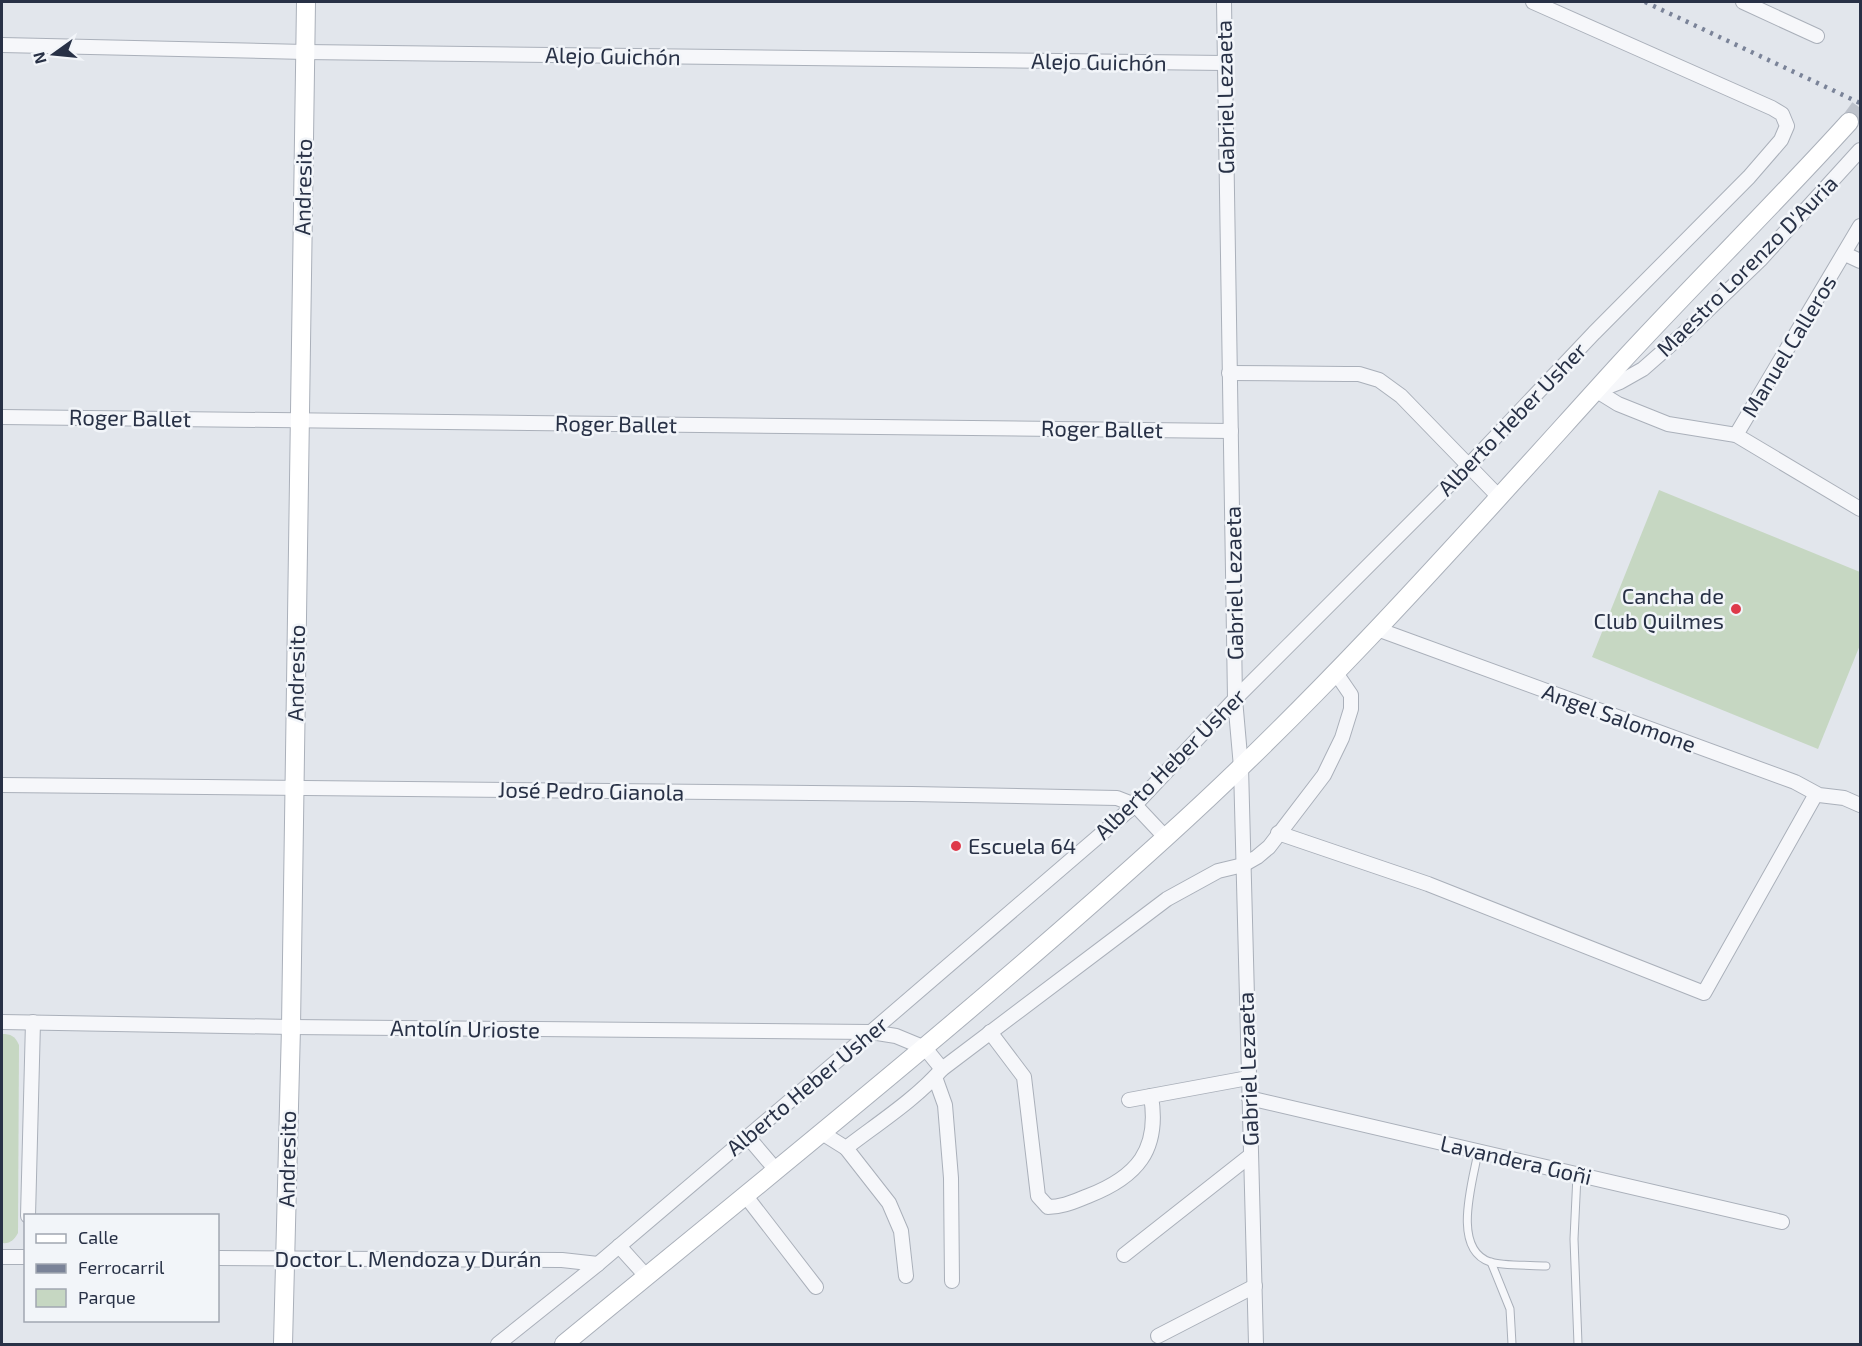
<svg xmlns="http://www.w3.org/2000/svg" width="1862" height="1346" viewBox="0 0 1862 1346" font-family="'Exo 2',sans-serif">
<style>
.green{fill:#c6d7c2}
.lines{fill:none;stroke-linecap:round;stroke-linejoin:round}
.secondary-tunnel{stroke:#bdc2cb;stroke-width:18;stroke-dasharray:18 9;stroke-linecap:butt}
.lane-casing{stroke:#aab0ba;stroke-width:9}
.street-casing{stroke:#aab0ba;stroke-width:16}
.secondary-casing{stroke:#aab0ba;stroke-width:20}
.lane{stroke:#f6f7fa;stroke-width:7}
.street{stroke:#f6f7fa;stroke-width:14}
.secondary{stroke:#fff;stroke-width:18}
.rail{stroke:#7a8398;stroke-width:4.5;stroke-dasharray:3 6;stroke-linecap:butt}
.poi-dot{fill:#de3a4a;stroke:#f2f5f9;stroke-width:2}
.labels{text-anchor:middle;stroke-width:5;stroke-linejoin:round;paint-order:stroke}
.street-label{font-size:22px;fill:#283146;stroke:#f2f5f9}
.poi-label{font-size:22px;fill:#283146;stroke:#f2f5f9;text-anchor:end}
</style>
<rect width="100%" height="100%" fill="#e2e6ec"/>
<!-- green -->
<g class="green">
<path d="M1659 490 1860 572V645L1818 749 1592 657Z"/>
<path d="M2 1034C11 1034 15 1036 19 1045L18 1233C14 1240 10 1244 2 1243Z"/>
</g>
<g class="lines">
<!-- secondary-tunnel -->
<path class="secondary-tunnel" d="M1849 122 1860 107"/>
<!-- lane casing -->
<g class="lane-casing">
<g id="lane">
<path d="M1478 1152C1473 1181 1451 1249 1490 1262 1502 1266 1532 1265 1546 1266"/>
<path d="M1577 1175 1574 1239 1578 1344"/>
<path d="M1491 1262 1510 1309 1512 1344"/>
</g>
</g>
<!-- street casing -->
<g class="street-casing">
<g id="street">
<path d="M1224 2 1235 699 1241 767 1256 1344"/>
<path d="M1743 2 1817 36"/>
<path d="M2 45 305 52 1224 63"/>
<path d="M1845 254 1860 261"/>
<path d="M1229 373 1346 374H1359L1379 380 1401 396 1500 498"/>
<path d="M1597 391 1620 382 1643 369 1684 333 1760 260 1860 150"/>
<path d="M1597 391 1618 404 1668 424 1736 435 1860 509"/>
<path d="M2 417 1231 431"/>
<path d="M1736 435 1860 226"/>
<path d="M1377 629 1795 782 1819 795 1844 798 1860 805"/>
<path d="M2 785 912 794 1117 798 1135 805 1166 838"/>
<path d="M1278 833 1428 884 1704 993 1816 794"/>
<path d="M2 1022 291 1027 871 1032 896 1036 925 1048 942 1069"/>
<path d="M990 1032 1024 1077 1038 1196 1048 1207C1063 1207 1075 1201 1088 1196 1137 1177 1160 1150 1151 1096"/>
<path d="M935 1077 945 1105 951 1178 952 1281"/>
<path d="M1249 1098 1782 1222"/>
<path d="M1129 1100 1248 1078"/>
<path d="M822 1133 846 1148C877 1124 916 1099 942 1069L1167 899 1218 871 1243 865 1257 857 1269 847 1324 775 1342 738 1351 709V695L1336 673"/>
<path d="M748 1137 776 1170"/>
<path d="M846 1148 889 1203 901 1231 906 1276"/>
<path d="M745 1195 816 1287"/>
<path d="M28 1216 33 1022"/>
<path d="M619 1246 647 1277"/>
<path d="M1124 1255 1251 1155"/>
<path d="M2 1257H26"/>
<path d="M218 1258 562 1260 598 1264"/>
<path d="M1158 1336 1255 1286"/>
<path d="M498 1344 598 1264 871 1032 1135 805 1235 699 1468 466 1594 333 1749 177 1781 140 1787 126 1782 114 1772 108 1533 2"/>
</g>
</g>
<!-- secondary casing -->
<g class="secondary-casing">
<g id="secondary">
<path d="M283 1344 291 1027 306 2"/>
<path d="M564 1344C766 1178 971 1014 1165 838 1326 693 1470 529 1616 368 1692 285 1773 206 1849 122"/>
</g>
</g>
<!-- lane -->
<use href="#lane" class="lane"/>
<!-- street -->
<use href="#street" class="street"/>
<!-- secondary -->
<use href="#secondary" class="secondary"/>
<!-- rail -->
<path class="rail" d="M1645 2 1860 103"/>
</g>
<!-- markers -->
<g class="poi-dot">
<circle cx="1736" cy="609" r="6"/>
<circle cx="956" cy="846" r="6"/>
</g>
<g class="labels">
<!-- street labels -->
<g class="street-label">
<text transform="translate(613 56) rotate(1)" y="8">Alejo Guichón</text>
<text transform="translate(1099 62) rotate(1)" y="8">Alejo Guichón</text>
<text transform="translate(1225 97) rotate(-91)" y="8">Gabriel Lezaeta</text>
<text transform="translate(303 187) rotate(-89)" y="8">Andresito</text>
<text transform="translate(1747 266) rotate(-45)" y="8">Maestro Lorenzo D'Auria</text>
<text transform="translate(1789 346) rotate(-59)" y="8">Manuel Calleros</text>
<text transform="translate(130 418) rotate(1)" y="8">Roger Ballet</text>
<text transform="translate(1512 419) rotate(-46)" y="8">Alberto Heber Usher</text>
<text transform="translate(616 424) rotate(1)" y="8">Roger Ballet</text>
<text transform="translate(1102 429) rotate(1)" y="8">Roger Ballet</text>
<text transform="translate(1234 583) rotate(-91)" y="8">Gabriel Lezaeta</text>
<text transform="translate(296 673) rotate(-89)" y="8">Andresito</text>
<text transform="translate(1619 718) rotate(20)" y="8">Angel Salomone</text>
<text transform="translate(1170 764) rotate(-45)" y="8">Alberto Heber Usher</text>
<text transform="translate(591 791) rotate(1)" y="8">José Pedro Gianola</text>
<text transform="translate(465 1029) rotate(1)" y="8">Antolín Urioste</text>
<text transform="translate(1248 1069) rotate(-92)" y="8">Gabriel Lezaeta</text>
<text transform="translate(807 1086) rotate(-40)" y="8">Alberto Heber Usher</text>
<text transform="translate(287 1159) rotate(-89)" y="8">Andresito</text>
<text transform="translate(1516 1160) rotate(13)" y="8">Lavandera Goñi</text>
<text x="408" y="1267">Doctor L. Mendoza y Durán</text>
</g>
<!-- poi labels -->
<g class="poi-label">
<text x="1724" y="604">Cancha de<tspan x="1724" dy="25">Club Quilmes</tspan></text>
<text x="968" y="854" text-anchor="start">Escuela 64</text>
</g>
</g>
<!-- border -->
<rect width="1862" height="1346" fill="none" stroke="#283146" stroke-width="6"/>
<!-- legend -->
<rect x="24" y="1214" width="195" height="108" fill="#f2f5f9" stroke="#a1a7b1" stroke-width="1.5"/>
<rect x="36" y="1234" width="30" height="9" fill="#ffffff" stroke="#a1a7b1" stroke-width="1.5"/>
<text x="78" y="1244" font-size="18" fill="#283146">Calle</text>
<rect x="36" y="1264" width="30" height="9" fill="#7a8398" stroke="#a1a7b1" stroke-width="1.5"/>
<text x="78" y="1274" font-size="18" fill="#283146">Ferrocarril</text>
<rect x="36" y="1289" width="30" height="18" fill="#c6d7c2" stroke="#a1a7b1" stroke-width="1.5"/>
<text x="78" y="1304" font-size="18" fill="#283146">Parque</text>
<!-- north arrow -->
<g transform="translate(54 54) rotate(255)" stroke="#f2f5f9" stroke-width="4.5" paint-order="stroke">
<path d="M0-4.5L10 22L0 15L-10 22Z" fill="#283146"/>
<text y="-9" font-size="16" font-weight="bold" text-anchor="middle" fill="#283146">N</text>
</g>
</svg>
